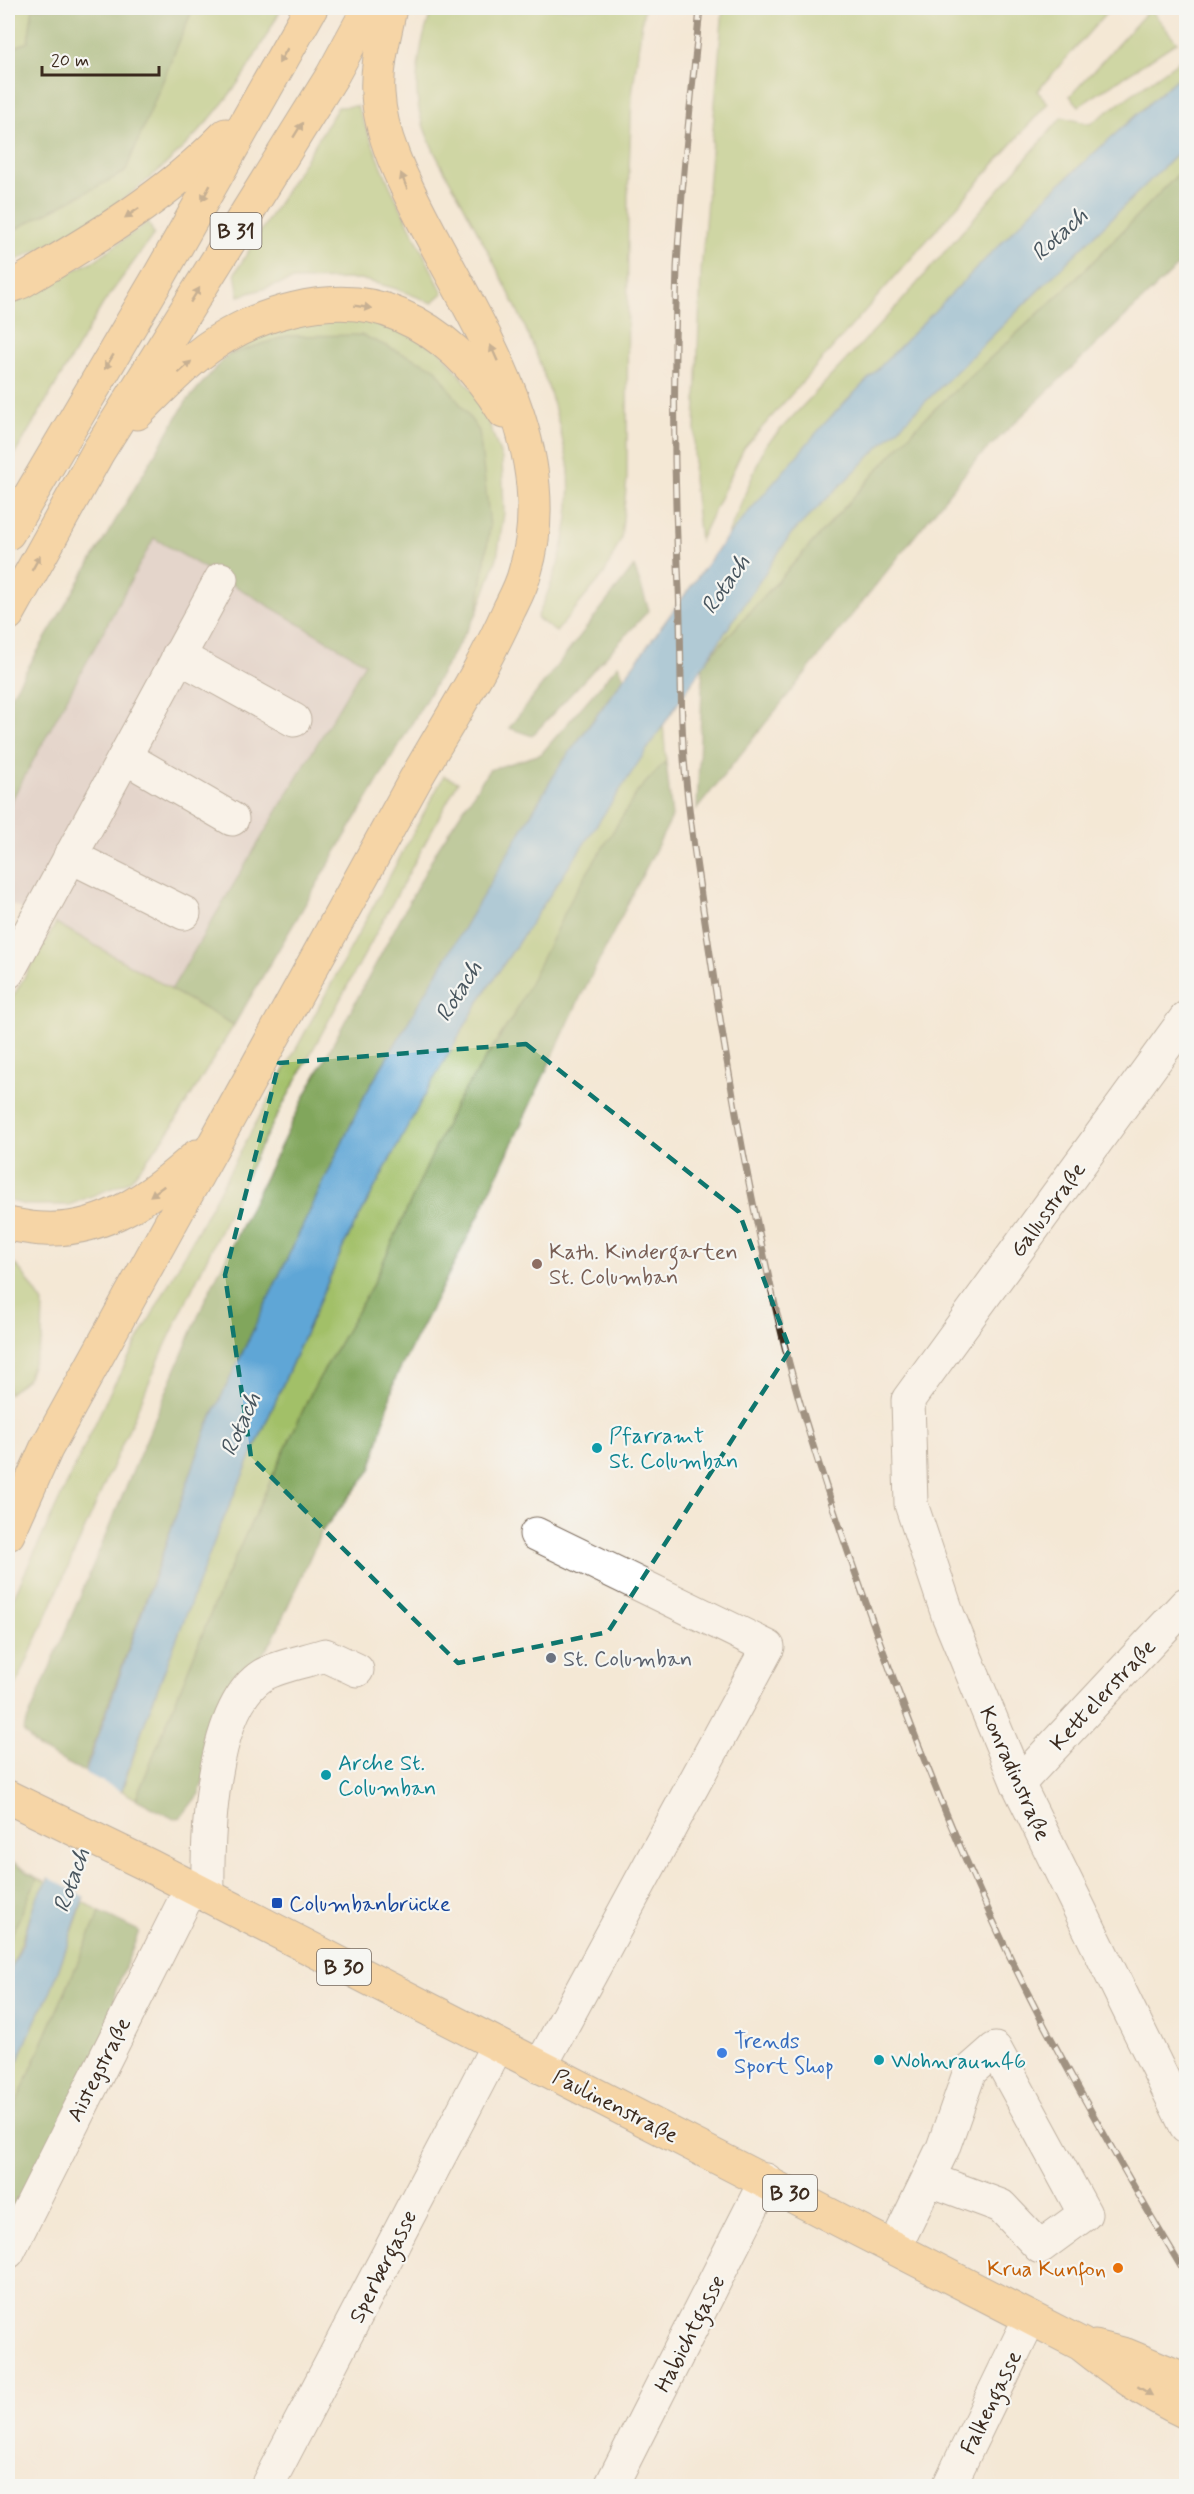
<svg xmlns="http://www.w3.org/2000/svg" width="1194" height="2494" viewBox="0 0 1194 2494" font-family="Mynerve,sans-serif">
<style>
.industrial{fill:#d1bfbf}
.green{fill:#a2c068;stroke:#6e7543;stroke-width:1.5}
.forest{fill:#81a65c;stroke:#5e683d;stroke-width:1.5}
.water{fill:#5fa6d6;stroke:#4d687a;stroke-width:1.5}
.pier{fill:#f4e8d6}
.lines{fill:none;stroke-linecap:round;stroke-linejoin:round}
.minor-casing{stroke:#7c6c5e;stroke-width:35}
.major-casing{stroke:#7c6c5e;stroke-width:35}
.minor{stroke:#fff;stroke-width:33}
.major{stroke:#f9bf6d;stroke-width:33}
.rail-casing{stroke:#3b2a1e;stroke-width:7}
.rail{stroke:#f6f6f2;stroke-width:4.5;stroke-dasharray:14;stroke-linecap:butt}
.oneway{fill:#906d42}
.marked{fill:none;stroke:#0f766e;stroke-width:4.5;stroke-dasharray:12 8;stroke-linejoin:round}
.education-dot{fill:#8d6e63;stroke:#f6f6f2;stroke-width:2}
.culture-dot{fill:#0f9aa8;stroke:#f6f6f2;stroke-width:2}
.worship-dot{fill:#6b7280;stroke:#f6f6f2;stroke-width:2}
.transit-dot{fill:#1a4fb4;stroke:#f6f6f2;stroke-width:2}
.shop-dot{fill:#3f7fe0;stroke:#f6f6f2;stroke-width:2}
.food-dot{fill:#e8710a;stroke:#f6f6f2;stroke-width:2}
.labels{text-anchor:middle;stroke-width:4.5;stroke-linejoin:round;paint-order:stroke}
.shield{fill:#f6f6f2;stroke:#73675e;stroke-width:1.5}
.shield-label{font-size:21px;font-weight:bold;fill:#3b2a1e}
.street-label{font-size:22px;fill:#3b2a1e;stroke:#f6f6f2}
.education-label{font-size:22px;fill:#785e54;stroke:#f6f6f2;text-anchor:start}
.culture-label{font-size:22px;fill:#0d838f;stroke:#f6f6f2;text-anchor:start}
.worship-label{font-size:22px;fill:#5b616d;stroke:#f6f6f2;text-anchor:start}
.transit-label{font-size:22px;fill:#164399;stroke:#f6f6f2;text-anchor:start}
.shop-label{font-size:22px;fill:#366cbe;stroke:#f6f6f2;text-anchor:start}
.food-label{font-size:22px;fill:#c56008;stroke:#f6f6f2;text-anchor:end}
.water-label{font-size:24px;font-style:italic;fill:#48555e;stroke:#f6f6f2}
</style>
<rect width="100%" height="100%" fill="#f6f6f2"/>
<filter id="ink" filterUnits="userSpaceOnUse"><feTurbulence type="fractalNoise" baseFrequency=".0167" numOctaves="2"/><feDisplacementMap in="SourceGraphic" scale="12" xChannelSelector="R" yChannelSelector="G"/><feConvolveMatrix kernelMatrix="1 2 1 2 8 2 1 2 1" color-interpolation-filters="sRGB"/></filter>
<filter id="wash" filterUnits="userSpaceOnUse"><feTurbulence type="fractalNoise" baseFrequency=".008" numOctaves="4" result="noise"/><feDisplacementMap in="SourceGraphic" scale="24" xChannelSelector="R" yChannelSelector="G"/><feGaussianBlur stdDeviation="1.35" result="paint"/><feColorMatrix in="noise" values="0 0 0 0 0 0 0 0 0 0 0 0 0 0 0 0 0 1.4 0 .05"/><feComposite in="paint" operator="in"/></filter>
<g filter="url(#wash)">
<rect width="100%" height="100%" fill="#f4e8d6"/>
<!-- industrial -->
<path class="industrial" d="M154 538 365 663 171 990 56 923 8 903V807Z"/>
<!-- green -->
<g class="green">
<path d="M8 8H33L28 42 8 50Z"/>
<path d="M193 8H282C266 35 252 65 233 90 176 167 96 228 8 263V233L125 172Z"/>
<path d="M434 8H644L632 95 628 196 627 479 621 539 604 574 556 632 537 618C558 572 573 525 569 473 569 461 564 449 562 438 544 354 503 279 463 204 447 175 426 142 419 110 413 82 421 32 434 8Z"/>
<path d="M723 8H1111L1037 91 1048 103 744 448 700 540 693 479 701 272Z"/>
<path d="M1150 9 1177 42 1079 106 1070 96Z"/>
<path d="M1186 56V70L1050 193 727 537 765 446 900 303 1062 117 1090 124Z"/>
<path d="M357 106 390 186 443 293 432 303 397 289 360 279 293 280 239 296 235 273 338 107Z"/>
<path d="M1186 145V166L1078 277 923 420 703 664 791 533Z"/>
<path d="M148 222 154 234 103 304 8 466V303L95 260Z"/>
<path d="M314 318 380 321 441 351 481 401 502 459 504 513 497 558 477 613 490 526 287 336 226 356 271 329Z"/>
<path d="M663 724 666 761 638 791 514 1015 455 1105 374 1282 312 1391 221 1588 136 1799 122 1791 147 1716 217 1534 345 1243 429 1087 481 998Z"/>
<path d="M444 776 458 782 259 1149 166 1344 15 1688 8 1685V1609L109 1394Z"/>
<path d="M56 923 234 1025 170 1130 130 1181 69 1205H25L8 1200V1005Z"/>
<path d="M8 1257 23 1273 43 1303 42 1340 27 1379 8 1394Z"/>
<path d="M37 1878 47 1882C29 1911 22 1945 8 1976V1943Z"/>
<path d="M83 1902 100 1912 8 2122V2084L36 2019 51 1991Z"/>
</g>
<!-- forest -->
<g class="forest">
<path d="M33 8H193L125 172 8 233V50L28 42Z"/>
<path d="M1186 166V258L974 462 697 809 703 664 923 420 1078 277Z"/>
<path d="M362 335 435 368 479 431 490 526 477 613 234 1025 171 990 365 663 154 538 8 807V701L186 402 226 356 287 336Z"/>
<path d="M634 566 649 610 532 736 509 728Z"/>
<path d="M618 665 624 677 559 767 365 1095 208 1425 84 1772 38 1748 23 1731 205 1300 307 1092 438 848 489 770 541 754Z"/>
<path d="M666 761 672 817 578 1002 478 1217 395 1379 371 1470 322 1531 272 1641 235 1691 199 1794 181 1817 174 1819 136 1799 221 1588 312 1391 374 1282 455 1105 514 1015 574 894 638 791Z"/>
<path d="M14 1863 37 1878 8 1943V1878Z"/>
<path d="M100 1912 139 1931 115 1993V2019L8 2233V2122Z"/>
</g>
<!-- water -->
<path class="water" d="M1186 70V145L791 534 481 998 429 1087 345 1243 217 1534 147 1716 51 1991 36 2019 8 2084V1976L22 1945 35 1901 47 1882 208 1425 365 1095 559 767 727 537 824 424 1050 193Z"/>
<!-- pier -->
<path class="pier" d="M82 1771 124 1793 87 1898 46 1876Z"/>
</g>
<g filter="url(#ink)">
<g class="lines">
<!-- minor casing -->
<g class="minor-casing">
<g id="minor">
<path d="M178 656 294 720"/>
<path d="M125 757 232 819"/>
<path d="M70 856 184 913"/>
<path d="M8 972 221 579"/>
<path d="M1186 1018 908 1400 911 1504 948 1615 1018 1784 1186 2126"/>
<path d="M536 1534 768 1647 540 2067"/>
<path d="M1018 1784 1186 1604"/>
<path d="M208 1896C207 1840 210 1708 263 1675 278 1666 307 1661 325 1655L357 1670"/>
<path d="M895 2247 943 2148 970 2071 995 2049 1085 2214 1040 2247 1001 2206 928 2179"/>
<path d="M8 2252 191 1888"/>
<path d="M267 2486 497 2046"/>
<path d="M611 2486 766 2180"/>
<path d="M949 2486 1030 2318"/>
</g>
</g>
<!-- major casing -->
<g class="major-casing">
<g id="major">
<path d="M8 287 21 282C94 239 167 196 226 135"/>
<path d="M137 413C157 393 176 373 197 356 249 314 335 287 399 315 444 334 479 371 504 412"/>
<path d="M8 533 160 275 311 8"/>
<path d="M8 614 98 452 332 76 369 8"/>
<path d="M8 1224C19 1226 32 1229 44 1229 105 1232 155 1194 197 1156"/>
<path d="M8 1534 46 1449 415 780C447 724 483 669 509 610 515 598 522 585 525 572 563 447 475 322 421 216 402 179 380 135 378 93 376 65 385 34 390 8"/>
<path d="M8 1797 150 1866 1081 2344C1115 2371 1147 2394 1186 2412"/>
<path d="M1095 2347 1126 2355 1186 2380"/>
</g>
</g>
<!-- minor -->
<use href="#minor" class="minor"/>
<!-- major -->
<use href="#major" class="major"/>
<!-- rail casing -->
<g class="rail-casing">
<path id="rail" d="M700 8C692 94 681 181 677 268 673 375 674 482 679 588 682 656 679 723 687 790 693 849 703 908 712 967 732 1099 756 1233 789 1363 809 1439 835 1515 861 1589 913 1738 972 1887 1045 2027 1090 2111 1137 2194 1186 2275"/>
</g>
<!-- rail -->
<use href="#rail" class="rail"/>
</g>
<!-- one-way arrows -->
<defs><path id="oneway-solid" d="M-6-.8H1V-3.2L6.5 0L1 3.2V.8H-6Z" transform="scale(1.5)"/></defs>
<g class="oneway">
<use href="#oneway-solid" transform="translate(283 56) rotate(120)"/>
<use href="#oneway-solid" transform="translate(298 130) rotate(-58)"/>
<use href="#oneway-solid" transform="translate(404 181) rotate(-112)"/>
<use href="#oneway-solid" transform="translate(206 193) rotate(119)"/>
<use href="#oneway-solid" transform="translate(132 213) rotate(146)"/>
<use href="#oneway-solid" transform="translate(195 295) rotate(-58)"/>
<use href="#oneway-solid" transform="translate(363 307) rotate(9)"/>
<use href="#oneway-solid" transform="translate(494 353) rotate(-114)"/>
<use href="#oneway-solid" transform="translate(109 362) rotate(121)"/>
<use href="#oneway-solid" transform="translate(185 367) rotate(-42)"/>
<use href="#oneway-solid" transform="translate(36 563) rotate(-61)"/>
<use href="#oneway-solid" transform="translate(157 1191) rotate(144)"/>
<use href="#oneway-solid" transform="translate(1145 2391) rotate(32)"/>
</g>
</g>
<!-- marked area -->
<path d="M0 0H1194V2494H0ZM526 1044 739 1212 790 1350 608 1632 458 1663 251 1457 225 1275 279 1063Z" fill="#f4e8d6" fill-opacity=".55" fill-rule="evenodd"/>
<path class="marked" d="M526 1044 739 1212 790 1350 608 1632 458 1663 251 1457 225 1275 279 1063Z"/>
<!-- markers -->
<circle class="education-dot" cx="537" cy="1264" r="6"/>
<g class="culture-dot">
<circle cx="597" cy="1448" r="6"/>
<circle cx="326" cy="1775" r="6"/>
<circle cx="879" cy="2060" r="6"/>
</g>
<circle class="worship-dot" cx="551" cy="1658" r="6"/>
<rect class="transit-dot" x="271" y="1897" width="12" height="12" rx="3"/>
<circle class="shop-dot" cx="722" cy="2053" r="6"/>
<circle class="food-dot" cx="1118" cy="2268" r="6"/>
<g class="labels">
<!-- shield labels -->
<g class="shield">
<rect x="210.5" y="213" width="51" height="36" rx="4.5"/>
<rect x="317" y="1949" width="54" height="36" rx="4.5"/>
<rect x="763" y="2175" width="54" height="36" rx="4.5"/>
</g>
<g class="shield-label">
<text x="236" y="238">B 31</text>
<text x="344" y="1974">B 30</text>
<text x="790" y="2200">B 30</text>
</g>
<!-- street labels -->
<g class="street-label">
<text transform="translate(1047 1209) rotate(-54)" y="8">Gallusstraße</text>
<text transform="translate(1102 1694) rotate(-47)" y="8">Kettelerstraße</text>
<text transform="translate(1016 1773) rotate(66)" y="8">Konradinstraße</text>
<text transform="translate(98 2069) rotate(-63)" y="8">Aistegstraße</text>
<text transform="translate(616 2105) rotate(27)" y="8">Paulinenstraße</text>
<text transform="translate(382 2266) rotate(-63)" y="8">Sperbergasse</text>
<text transform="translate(689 2333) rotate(-63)" y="8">Habichtgasse</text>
<text transform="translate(990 2402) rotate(-64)" y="8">Falkengasse</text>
</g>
<!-- education labels -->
<g class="education-label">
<text x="549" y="1259">Kath. Kindergarten<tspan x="549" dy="25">St. Columban</tspan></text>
</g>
<!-- culture labels -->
<g class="culture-label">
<text x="609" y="1443">Pfarramt<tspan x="609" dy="25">St. Columban</tspan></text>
<text x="338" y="1770">Arche St.<tspan x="338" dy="25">Columban</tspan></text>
<text x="891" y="2068">Wohnraum46</text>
</g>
<!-- worship labels -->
<g class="worship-label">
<text x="563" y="1666">St. Columban</text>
</g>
<!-- transit labels -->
<g class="transit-label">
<text x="289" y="1911">Columbanbrücke</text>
</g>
<!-- shop labels -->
<g class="shop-label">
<text x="734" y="2048">Trends<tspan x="734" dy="25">Sport Shop</tspan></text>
</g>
<!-- food labels -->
<g class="food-label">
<text x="1106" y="2276">Krua Kunfon</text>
</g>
<!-- water labels -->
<g class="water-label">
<text transform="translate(1059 234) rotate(-42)" y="8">Rotach</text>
<text transform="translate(725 584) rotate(-55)" y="8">Rotach</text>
<text transform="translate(458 991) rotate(-58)" y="8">Rotach</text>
<text transform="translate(240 1424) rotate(-66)" y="8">Rotach</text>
<text transform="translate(71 1880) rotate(-70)" y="8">Rotach</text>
</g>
</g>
<!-- margin -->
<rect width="1194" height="2494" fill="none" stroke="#f6f6f2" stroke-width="30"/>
<!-- scale -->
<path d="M42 66v9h117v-9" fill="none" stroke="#3b2a1e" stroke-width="3"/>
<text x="51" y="66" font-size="18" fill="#3b2a1e" stroke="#f6f6f2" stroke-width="4.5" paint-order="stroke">20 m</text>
</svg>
